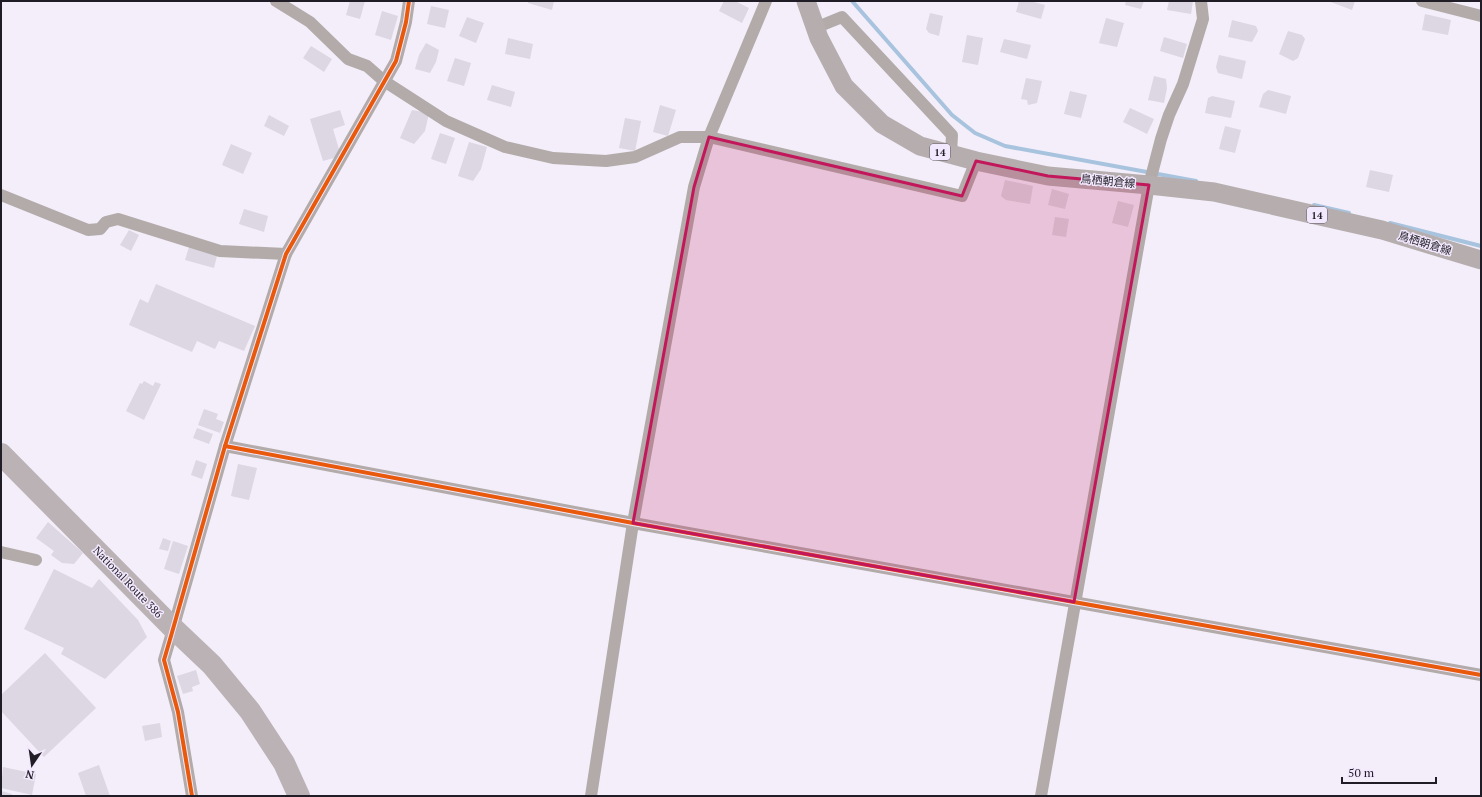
<svg xmlns="http://www.w3.org/2000/svg" width="1482" height="797" viewBox="0 0 1482 797" font-family="'PT Serif','Noto Sans JP',serif">
<style>
.lines{fill:none;stroke-linecap:round;stroke-linejoin:round}
.stream{stroke:#a8c3de;stroke-width:4}
.building{fill:#dcd7e2}
.street{stroke:#b2aba9;stroke-width:12}
.primary{stroke:#b5adae;stroke-width:19}
.highway{stroke:#bab2b5;stroke-width:22}
.cycleway-casing{stroke:#f3e9fe;stroke-width:6}
.cycleway{stroke:#e8590c;stroke-width:4}
.marked{fill:#c2185b;fill-opacity:0.2;stroke:#c2185b;stroke-width:3;stroke-linejoin:round}
.labels{text-anchor:middle;stroke-width:3;stroke-linejoin:round;paint-order:stroke}
.shield{fill:#f3e9fe;stroke:#605a67;stroke-width:1}
.shield-label{font-size:10px;font-weight:bold;fill:#211d26}
.street-label{font-size:11px;fill:#211d26;stroke:#f3e9fe}
</style>
<rect width="100%" height="100%" fill="#f3eef9"/>
<g class="lines">
<!-- stream -->
<g class="stream">
<path d="M852 1 952 115 975 133 1005 146 1196 181"/>
<path d="M1314 205 1349 213"/>
<path d="M1390 223 1481 246"/>
</g>
</g>
<!-- building -->
<g class="building">
<path d="M350 1H365L360 19 346 15Z"/>
<path d="M528 1H554L552 10 528 3Z"/>
<path d="M724 1H735L749 8 742 23 719 11Z"/>
<path d="M1019 1H1030L1045 5 1041 19 1016 12Z"/>
<path d="M1126 1H1144L1141 9 1125 5Z"/>
<path d="M1169 1H1193L1191 14 1167 10Z"/>
<path d="M1328 1H1355L1352 10Z"/>
<path d="M431 6 449 10 445 28 427 24Z"/>
<path d="M382 11 398 16 391 40 375 35Z"/>
<path d="M930 13 943 16 939 36 929 33 926 29Z"/>
<path d="M1425 14 1451 20 1448 35 1422 30Z"/>
<path d="M467 17 484 23 476 43 459 36Z"/>
<path d="M1106 18 1124 23 1117 47 1099 43Z"/>
<path d="M1232 20 1256 26 1258 31 1252 42 1228 37Z"/>
<path d="M1288 31 1302 35 1305 39 1298 58 1293 61 1279 54Z"/>
<path d="M967 35 983 38 978 65 962 62Z"/>
<path d="M1164 37 1187 44 1183 58 1160 51Z"/>
<path d="M508 38 533 44 530 59 505 54Z"/>
<path d="M1004 39 1031 45 1027 59 1000 52Z"/>
<path d="M426 43 439 50 436 62 430 73 415 69 419 55Z"/>
<path d="M311 46 332 59 324 72 303 58Z"/>
<path d="M1219 55 1246 61 1242 79 1218 73 1216 67Z"/>
<path d="M455 58 471 63 464 86 447 81Z"/>
<path d="M1154 76 1166 79 1167 88 1164 103 1148 100Z"/>
<path d="M1026 78 1042 81 1037 103 1028 105 1027 100 1021 99Z"/>
<path d="M492 85 515 92 511 107 487 100Z"/>
<path d="M1268 90 1291 96 1286 114 1259 107 1263 94Z"/>
<path d="M1070 91 1087 95 1081 118 1064 114Z"/>
<path d="M1212 96 1235 101 1231 118 1205 113 1208 98Z"/>
<path d="M660 105 676 110 668 136 653 132Z"/>
<path d="M1130 108 1154 119 1147 134 1123 122Z"/>
<path d="M340 110 345 125 333 129 341 156 323 161 310 119Z"/>
<path d="M412 110 429 113 425 131 414 144 400 138Z"/>
<path d="M269 115 289 126 284 136 264 126Z"/>
<path d="M625 118 641 121 635 151 619 148Z"/>
<path d="M1225 126 1241 130 1235 153 1219 149Z"/>
<path d="M440 133 455 138 446 164 431 159Z"/>
<path d="M469 142 487 147 481 169 473 181 458 176Z"/>
<path d="M231 144 252 153 243 174 222 165Z"/>
<path d="M1370 170 1393 175 1389 192 1366 187Z"/>
<path d="M1005 180 1033 186 1030 204 1006 200 1001 196Z"/>
<path d="M1052 189 1069 194 1065 209 1048 205Z"/>
<path d="M1118 201 1134 205 1128 227 1112 223Z"/>
<path d="M244 209 268 216 264 232 239 224Z"/>
<path d="M1055 217 1069 219 1066 237 1052 235Z"/>
<path d="M129 230 139 235 131 251 120 245Z"/>
<path d="M189 247 217 256 214 268 185 260Z"/>
<path d="M156 284 255 326 244 351 219 341 215 349 197 341 192 352 129 325 140 299 148 303Z"/>
<path d="M144 381 153 386 155 382 161 384 144 420 126 411 140 383 142 384Z"/>
<path d="M204 409 218 414 216 419 224 422 220 433 198 425Z"/>
<path d="M197 428 213 434 209 444 193 438Z"/>
<path d="M196 460 207 464 202 479 191 475Z"/>
<path d="M238 464 257 468 249 500 231 496Z"/>
<path d="M48 522 83 553 74 564 62 563 51 555 54 551 36 538Z"/>
<path d="M163 538 171 541 168 551 159 549Z"/>
<path d="M173 541 188 546 179 574 164 569Z"/>
<path d="M54 569 92 588 99 579 138 620 147 637 105 679 61 654 64 648 24 629Z"/>
<path d="M45 653 96 708 44 757 1 711V695Z"/>
<path d="M196 670 200 684 192 687 193 691 183 694 177 676Z"/>
<path d="M160 723 162 737 145 741 142 726Z"/>
<path d="M99 765 110 796H86L78 773Z"/>
<path d="M3 767 36 774 32 795 1 788Z"/>
<path d="M1 791 12 794V796H1Z"/>
</g>
<g class="lines">
<!-- street -->
<g class="street">
<path d="M276 1 310 22 348 59 367 66 384 81 446 121 505 147 553 158 606 161 635 157 680 137H709L962 196 976 161"/>
<path d="M1422 1 1481 16"/>
<path d="M815 28 842 17 952 135 951 154"/>
<path d="M1 195 88 230 100 229 106 222 118 219 220 251 286 254"/>
<path d="M225 446 633 523 1481 675"/>
<path d="M1 552 36 560"/>
<path d="M192 796 178 712 164 660 171 636 225 446 286 254 396 61 406 22 409 1"/>
<path d="M591 796 633 523 694 187 709 137 766 1"/>
<path d="M1041 796 1149 185 1161 139 1169 115 1183 84 1203 19 1201 1"/>
</g>
<!-- primary -->
<path class="primary" d="M806 1 819 38 844 86 882 124 920 146 976 161 1048 176 1149 185 1214 192 1382 230 1481 260"/>
<!-- highway -->
<path class="highway" d="M1 454 173 628 212 665 250 711 284 763 299 796"/>
<!-- cycleway casing -->
<g class="cycleway-casing">
<g id="cycleway">
<path d="M225 446 633 523 1481 675"/>
<path d="M192 796 178 712 164 660 171 636 225 446 286 254 396 61 406 22 409 1"/>
</g>
</g>
<!-- cycleway -->
<use href="#cycleway" class="cycleway"/>
</g>
<!-- marked area -->
<path class="marked" d="M709 137 962 196 976 161 1048 176 1149 185 1074 602 633 523 694 187Z"/>
<g class="labels">
<!-- shield labels -->
<g class="shield">
<rect x="930" y="144" width="20" height="16" rx="3"/>
<rect x="1307" y="207" width="20" height="16" rx="3"/>
</g>
<g class="shield-label">
<text x="940" y="156">14</text>
<text x="1317" y="219">14</text>
</g>
<!-- street labels -->
<g class="street-label">
<text transform="translate(1108 181) rotate(5)" y="4">鳥栖朝倉線</text>
<text transform="translate(1425 243) rotate(17)" y="4">鳥栖朝倉線</text>
<text transform="translate(128 582) rotate(46)" y="4">National Route 386</text>
</g>
</g>
<!-- border -->
<rect width="1482" height="797" fill="none" stroke="#211d26" stroke-width="4"/>
<!-- north arrow -->
<g transform="translate(32 765) rotate(193)" stroke="#f3e9fe" stroke-width="3" paint-order="stroke">
<path d="M0-3L7 15L0 10L-7 15Z" fill="#211d26"/>
<text y="-6" font-size="11" font-weight="bold" text-anchor="middle" fill="#211d26">N</text>
</g>
<!-- scale -->
<path d="M1342 777v6h94v-6" fill="none" stroke="#211d26" stroke-width="2"/>
<text x="1348" y="777" font-size="12" fill="#211d26" stroke="#f3e9fe" stroke-width="3" paint-order="stroke">50 m</text>
</svg>
